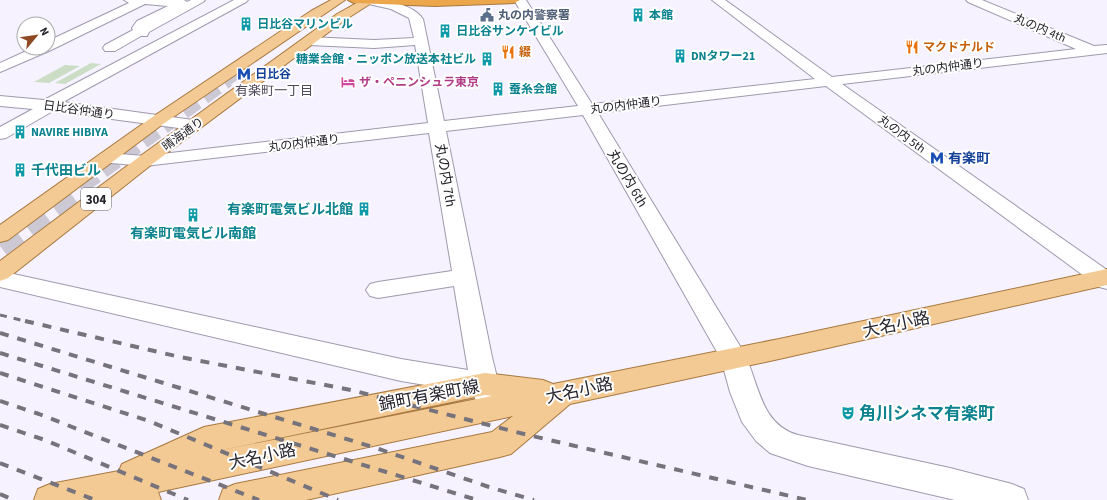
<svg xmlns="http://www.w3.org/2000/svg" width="1107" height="500" viewBox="0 0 1107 500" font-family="'Source Sans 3','Noto Sans JP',sans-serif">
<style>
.green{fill:#cbdec5}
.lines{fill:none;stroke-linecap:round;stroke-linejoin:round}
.major-tunnel-far2{stroke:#ccc9d5;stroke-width:13;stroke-dasharray:13 6;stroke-linecap:butt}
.major-tunnel-far1{stroke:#ccc9d5;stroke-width:17;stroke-dasharray:17 8;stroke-linecap:butt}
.major-tunnel{stroke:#ccc9d5;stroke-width:22;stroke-dasharray:22 11;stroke-linecap:butt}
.minor-casing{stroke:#9f99ae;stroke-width:2}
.major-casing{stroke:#a77940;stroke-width:2}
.highway-casing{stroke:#a77940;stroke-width:2}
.minor{fill:#fff;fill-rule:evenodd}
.major{fill:#f4ca94;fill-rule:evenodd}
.highway{fill:#eca74c;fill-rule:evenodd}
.rail-far1{stroke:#76737d;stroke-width:3;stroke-dasharray:7 7;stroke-linecap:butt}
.rail{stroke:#76737d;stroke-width:4;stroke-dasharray:9 9;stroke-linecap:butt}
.labels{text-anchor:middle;stroke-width:4;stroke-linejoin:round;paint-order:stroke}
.far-service-label{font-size:12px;font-weight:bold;fill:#4e5e75;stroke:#fff;text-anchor:start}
.far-culture-label{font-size:12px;font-weight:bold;fill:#0d838f;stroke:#fff;text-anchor:start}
.far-street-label{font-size:12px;fill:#26232b;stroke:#fff}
.far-food-label{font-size:12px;font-weight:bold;fill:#c56008;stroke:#fff;text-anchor:start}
.far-transit-label{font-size:12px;font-weight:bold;fill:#164399;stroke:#fff;text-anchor:start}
.far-hotel-label{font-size:12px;font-weight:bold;fill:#b23c85;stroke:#fff;text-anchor:start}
.far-neighbourhood-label{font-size:13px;fill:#504a5d;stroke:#fff}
.shield{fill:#fff;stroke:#67656b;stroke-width:1}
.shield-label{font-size:13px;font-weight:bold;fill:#26232b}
.transit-label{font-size:14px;font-weight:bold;fill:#164399;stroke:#fff;text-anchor:start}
.culture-label{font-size:14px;font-weight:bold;fill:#0d838f;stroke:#fff;text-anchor:start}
.street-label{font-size:14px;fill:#26232b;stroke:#fff}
.near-street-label{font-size:17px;fill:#26232b;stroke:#fff}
.near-culture-label{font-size:17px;font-weight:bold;fill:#0d838f;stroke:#fff;text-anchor:start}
</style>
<rect width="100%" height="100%" fill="#f6f2ff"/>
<!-- green -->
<g class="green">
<path d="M91 63 101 64 65 84 55 83Z"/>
<path d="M65 65 80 66 49 83 34 82Z"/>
</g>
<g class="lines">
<!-- major-tunnel-far2 -->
<path class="major-tunnel-far2" d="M226 80 236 73"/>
<!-- major-tunnel-far1 -->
<path class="major-tunnel-far1" d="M82 185 227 79"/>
<!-- major-tunnel -->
<path class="major-tunnel" d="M0 246 84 184"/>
<!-- minor casing -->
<g class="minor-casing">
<g id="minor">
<path d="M124 0H184L187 2 191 0H205L203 2 149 32 147 36H141L115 51H105L103 48 105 45 133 30 132 28 137 21 168 6 145 4 49 51 0 72V63L33 48H48V41L129 3Z"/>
<path d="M234 0H248L246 2 63 102 193 120 199 121 201 125 199 129 193 130 53 111 6 138 0 139V127L33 109 0 106V96L44 100Z"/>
<path d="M363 0C382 0 411 2 423 19L444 121 578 106 514 0H526L592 104 815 79 712 0H725L832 77 1076 49 968 2 966 0H982L1094 46 1107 45V53L842 84 1107 270V289L1099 287 826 86 598 113 743 351C759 381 759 424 798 435L950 468 1012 484 1024 489 1028 500H955L808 466 770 453 756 441 742 422 730 392 721 359 583 115 446 131 492 357 502 398 498 406 488 410 478 406 473 393 401 381 0 287V271L401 359 468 370 454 286 378 298 370 296 366 290 370 284 378 282 452 271 429 133 145 166 100 162 97 158 100 154 106 153 145 156 428 123 415 45 374 48 309 45 304 44 303 41 304 38 309 37 374 40 414 38 409 18 391 9 364 3Z"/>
</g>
</g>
<!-- major casing -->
<g class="major-casing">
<g id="major">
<path d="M331 0H345L163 124 8 240 0 242V225L151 118 311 11Z"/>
<path d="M362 0H376L345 20 151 165 8 278 0 281V261L139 157 337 14Z"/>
<path d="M1107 269V285L779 359 570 404 511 454 500 457 306 500H219L223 489 235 484 492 432 513 416 158 492 161 500H34L38 489 50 484 119 471 122 464 204 427 485 373 543 380 553 384 779 339ZM485 395 492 396 208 453Z"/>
</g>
</g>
<!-- highway casing -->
<g class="highway-casing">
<path id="highway" d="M348 0H520L514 3 435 6 354 3Z"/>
</g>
<!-- minor -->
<use href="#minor" class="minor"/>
<!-- major -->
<use href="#major" class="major"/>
<!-- highway -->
<use href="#highway" class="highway"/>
<!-- rail-far1 -->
<path class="rail-far1" d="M0 315 29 322"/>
<!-- rail -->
<g class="rail">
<path d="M25 321 180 357 351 390 528 435 807 500"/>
<path d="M0 333 376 448 489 487 534 500"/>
<path d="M0 353 477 500"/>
<path d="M0 373 149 421 338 500"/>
<path d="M0 401 39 414 259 500"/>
<path d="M0 425 45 440 188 500"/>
<path d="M0 463 95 500"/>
<path d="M0 494 14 500"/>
</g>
</g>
<!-- icons -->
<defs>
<g id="civic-bare" transform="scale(1.08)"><path d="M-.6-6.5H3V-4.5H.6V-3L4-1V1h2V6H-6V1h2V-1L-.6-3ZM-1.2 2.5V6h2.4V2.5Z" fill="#5c6f8a" stroke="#fff" stroke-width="2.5" paint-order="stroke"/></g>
<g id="building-bare" transform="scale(1.08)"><path d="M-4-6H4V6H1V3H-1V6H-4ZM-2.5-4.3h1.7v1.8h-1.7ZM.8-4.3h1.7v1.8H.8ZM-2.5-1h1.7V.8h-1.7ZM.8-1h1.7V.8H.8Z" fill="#0f9aa8" stroke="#fff" stroke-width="2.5" paint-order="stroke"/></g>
<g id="restaurant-bare" transform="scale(1.08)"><path d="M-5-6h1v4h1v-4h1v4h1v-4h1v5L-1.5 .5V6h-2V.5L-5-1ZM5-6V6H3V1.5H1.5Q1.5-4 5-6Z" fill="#e8710a" stroke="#fff" stroke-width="2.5" paint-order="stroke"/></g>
<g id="metro-bare" transform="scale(1.08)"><path d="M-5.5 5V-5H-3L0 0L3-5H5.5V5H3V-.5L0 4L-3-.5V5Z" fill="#1a4fb4" stroke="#fff" stroke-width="2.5" paint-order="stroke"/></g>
<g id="hotel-bare" transform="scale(1.08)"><path d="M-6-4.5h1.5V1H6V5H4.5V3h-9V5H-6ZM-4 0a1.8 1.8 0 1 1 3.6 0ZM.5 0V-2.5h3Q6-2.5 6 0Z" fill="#d1479c" stroke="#fff" stroke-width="2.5" paint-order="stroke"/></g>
<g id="theatre-bare" transform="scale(1.08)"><path d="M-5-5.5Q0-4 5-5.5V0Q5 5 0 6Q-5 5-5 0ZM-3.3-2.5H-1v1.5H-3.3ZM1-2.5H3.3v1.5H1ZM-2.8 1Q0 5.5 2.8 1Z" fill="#0f9aa8" stroke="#fff" stroke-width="2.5" paint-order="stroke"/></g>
</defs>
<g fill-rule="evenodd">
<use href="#civic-bare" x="487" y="15"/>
<use href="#building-bare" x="638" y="15"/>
<use href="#building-bare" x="246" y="24"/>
<use href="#building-bare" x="445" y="31"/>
<use href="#restaurant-bare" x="912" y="47"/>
<use href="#restaurant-bare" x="508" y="52"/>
<use href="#building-bare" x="680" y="56"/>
<use href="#building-bare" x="487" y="59"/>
<use href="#metro-bare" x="244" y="74"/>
<use href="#hotel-bare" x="348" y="82"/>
<use href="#building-bare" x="498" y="89"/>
<use href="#building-bare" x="20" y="132"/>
<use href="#metro-bare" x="937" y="158"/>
<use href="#building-bare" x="20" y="170"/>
<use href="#building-bare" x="364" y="209"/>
<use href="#building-bare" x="193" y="215"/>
<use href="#theatre-bare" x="848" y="413"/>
</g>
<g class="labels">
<!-- far-service labels -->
<g class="far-service-label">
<text x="498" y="19">丸の内警察署</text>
</g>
<!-- far-culture labels -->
<g class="far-culture-label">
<text x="649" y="19">本館</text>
<text x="257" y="28">日比谷マリンビル</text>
<text x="456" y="35">日比谷サンケイビル</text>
<text x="691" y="60">DNタワー21</text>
<text x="476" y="63" text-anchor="end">糖業会館・ニッポン放送本社ビル</text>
<text x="509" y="93">蚕糸会館</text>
<text x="31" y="136">NAVIRE HIBIYA</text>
</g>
<!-- far-street labels -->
<g class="far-street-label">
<text transform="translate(1040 28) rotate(23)" y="4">丸の内 4th</text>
<text transform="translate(948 67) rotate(-7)" y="4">丸の内仲通り</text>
<text transform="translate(626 105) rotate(-7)" y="4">丸の内仲通り</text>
<text transform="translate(79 110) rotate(8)" y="4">日比谷仲通り</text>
<text transform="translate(183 134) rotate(-36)" y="4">晴海通り</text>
<text transform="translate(902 134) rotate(36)" y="4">丸の内 5th</text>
<text transform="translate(304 143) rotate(-7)" y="4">丸の内仲通り</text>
</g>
<!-- far-food labels -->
<g class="far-food-label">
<text x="923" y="51">マクドナルド</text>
<text x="519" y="56">綴</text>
</g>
<!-- far-transit labels -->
<g class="far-transit-label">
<text x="255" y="78">日比谷</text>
</g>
<!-- far-hotel labels -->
<g class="far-hotel-label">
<text x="359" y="86">ザ・ペニンシュラ東京</text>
</g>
<!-- far-neighbourhood labels -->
<g class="far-neighbourhood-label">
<text x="274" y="95">有楽町一丁目</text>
</g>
<!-- shield labels -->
<rect class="shield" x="81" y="188" width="30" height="22" rx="3"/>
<g class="shield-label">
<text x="96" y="204">304</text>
</g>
<!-- transit labels -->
<g class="transit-label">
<text x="948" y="163">有楽町</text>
</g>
<!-- culture labels -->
<g class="culture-label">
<text x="31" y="175">千代田ビル</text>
<text x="353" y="214" text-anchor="end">有楽町電気ビル北館</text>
<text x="193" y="238" text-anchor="middle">有楽町電気ビル南館</text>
</g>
<!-- street labels -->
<g class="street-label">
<text transform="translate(446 175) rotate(80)" y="5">丸の内 7th</text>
<text transform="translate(628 178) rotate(59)" y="5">丸の内 6th</text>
</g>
<!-- near-street labels -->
<g class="near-street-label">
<text transform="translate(896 324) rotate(-12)" y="6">大名小路</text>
<text transform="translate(579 390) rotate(-12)" y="6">大名小路</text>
<text transform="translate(429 395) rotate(-11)" y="6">錦町有楽町線</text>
<text transform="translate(262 456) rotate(-12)" y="6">大名小路</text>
</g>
<!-- near-culture labels -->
<g class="near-culture-label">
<text x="859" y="419">角川シネマ有楽町</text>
</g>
</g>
<!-- north arrow -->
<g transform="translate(36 36) rotate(61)"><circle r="19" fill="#ffffff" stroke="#a8a7aa"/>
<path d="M0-3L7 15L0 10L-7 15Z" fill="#8f4824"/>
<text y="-6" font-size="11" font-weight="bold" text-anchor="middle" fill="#26232b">N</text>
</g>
</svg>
